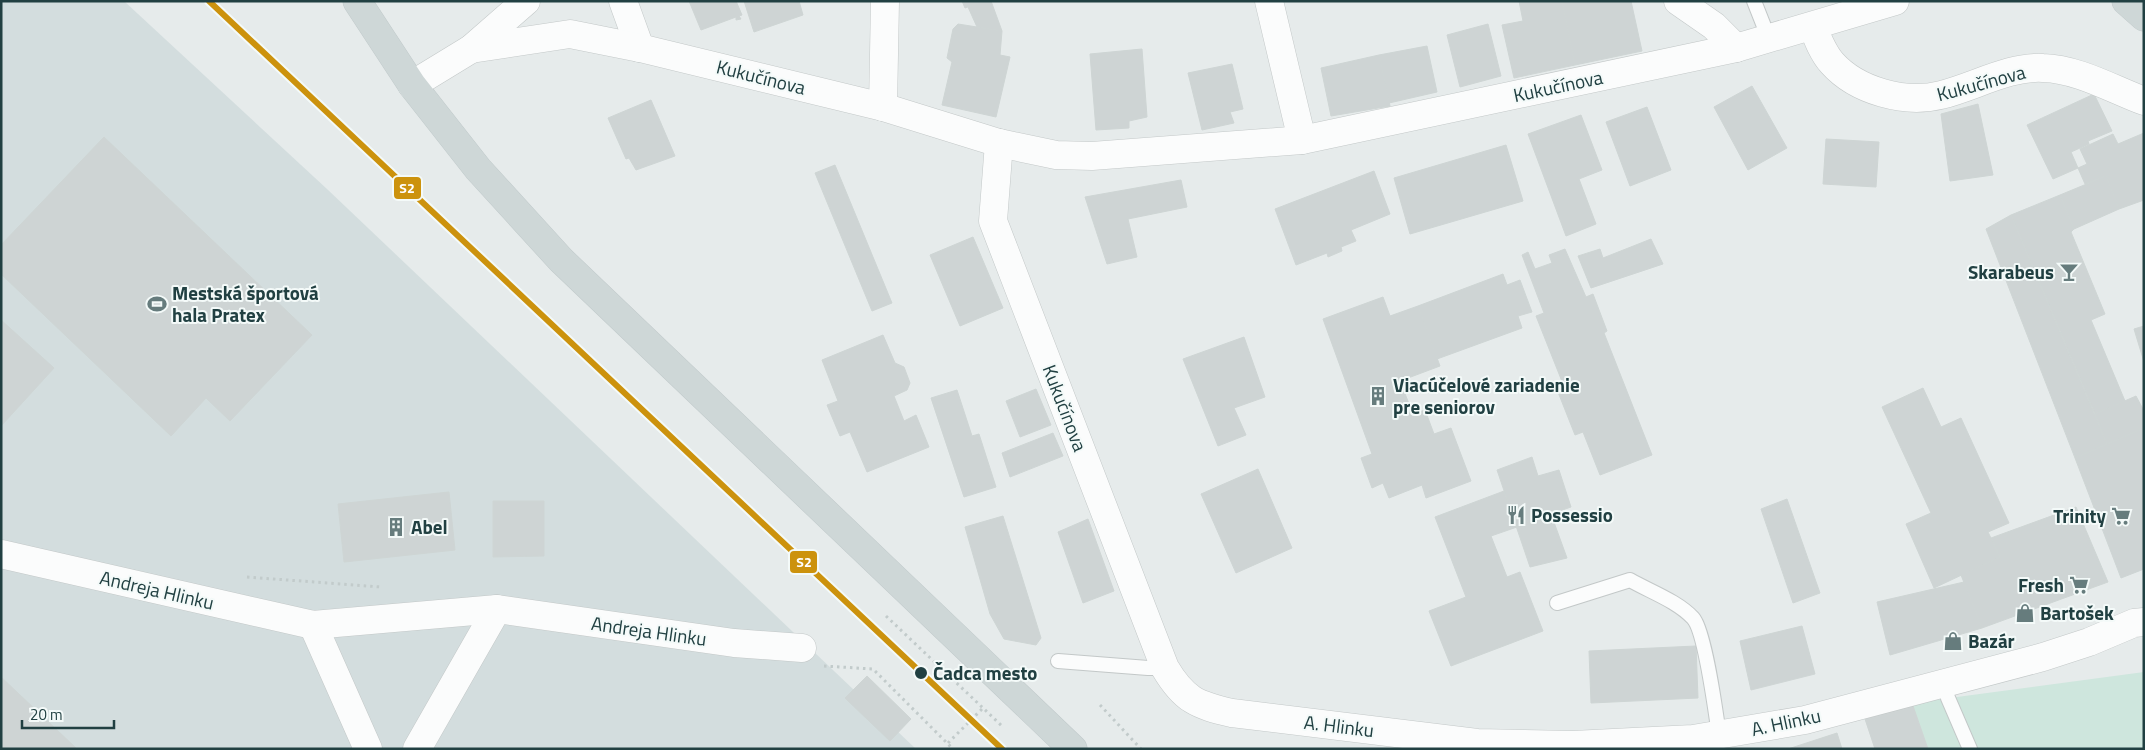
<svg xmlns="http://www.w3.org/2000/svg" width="2145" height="750" viewBox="0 0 2145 750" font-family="'Titillium Web',sans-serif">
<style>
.built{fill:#d3ddde}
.green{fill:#cee6dd}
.building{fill:#ced4d4;stroke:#ced5d4}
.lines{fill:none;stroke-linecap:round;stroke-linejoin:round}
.service-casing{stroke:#c3c8c8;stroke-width:16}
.minor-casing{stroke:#c3c8c8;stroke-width:29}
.primary-casing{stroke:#c1cacb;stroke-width:29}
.path{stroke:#c2cbcb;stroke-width:3;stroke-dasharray:2.5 4;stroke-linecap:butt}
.service{stroke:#fbfcfc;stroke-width:14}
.minor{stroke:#fbfcfc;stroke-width:28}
.primary{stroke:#ced7d7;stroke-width:28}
.rail-1-casing{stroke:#f4faf9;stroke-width:10}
.rail-1{stroke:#cc920d;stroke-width:6}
.stop-dot{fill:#214042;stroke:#f4faf9;stroke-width:2}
.labels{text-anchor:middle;stroke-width:4;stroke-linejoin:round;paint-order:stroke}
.street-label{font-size:19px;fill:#214042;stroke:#f4faf9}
.poi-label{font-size:19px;font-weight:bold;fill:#214042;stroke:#f4faf9;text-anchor:start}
.stop-label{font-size:19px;font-weight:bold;fill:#214042;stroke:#f4faf9;text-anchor:start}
.line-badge{stroke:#f4faf9;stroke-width:2}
.badge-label{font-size:14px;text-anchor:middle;font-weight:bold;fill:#fff}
</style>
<rect width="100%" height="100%" fill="#e6ebeb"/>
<!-- built -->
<path class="built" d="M1 1H124L327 189 916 749H1Z"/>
<!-- green -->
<path class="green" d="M2144 672V749H1928L1912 703Z"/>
<!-- building -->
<g class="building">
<path d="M689 1H736L742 15 739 16 741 19 736 20V17L701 30Z"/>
<path d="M744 1H799L803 15 754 32Z"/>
<path d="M962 1H983L965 8Z"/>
<path d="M983 1H991L1002 31 977 27 968 7Z"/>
<path d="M1519 1H1562L1575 65 1514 78 1502 25 1523 21Z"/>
<path d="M1562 1H1631L1642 51 1575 65Z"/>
<path d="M958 24 1002 31 1000 55 1010 57 996 117 942 105 952 62 947 58 953 29Z"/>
<path d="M1488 24 1501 76 1460 87 1447 35Z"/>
<path d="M1427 46 1437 92 1389 103 1379 55Z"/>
<path d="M1142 49 1147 117 1129 121V128L1096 130 1090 54Z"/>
<path d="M1379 55 1390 106 1331 116 1321 68Z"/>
<path d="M1232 64 1243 109 1230 112 1234 123 1202 130 1188 73Z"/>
<path d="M1752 86 1787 148 1748 170 1714 107Z"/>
<path d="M2094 94 2112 131 2088 141 2089 144 2071 152 2078 168 2053 179 2027 125Z"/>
<path d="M651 100 675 156 636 170 629 158 626 159 608 118Z"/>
<path d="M1978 104 1993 175 1950 181 1941 114Z"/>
<path d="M1647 107 1671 170 1630 186 1606 122Z"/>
<path d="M1581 115 1602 170 1579 179 1596 224 1566 236 1528 134Z"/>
<path d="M2144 133V200L2119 209 2106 176 2085 184 2078 168 2087 164 2080 149 2113 134 2118 144Z"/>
<path d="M104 137 312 335 230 421 206 398 171 436 1 274V245Z"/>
<path d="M1826 139 1879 142 1876 187 1823 184Z"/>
<path d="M1506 145 1523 201 1410 234 1394 178Z"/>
<path d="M835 165 892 303 872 311 815 173Z"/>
<path d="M1374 171 1390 214 1351 230 1356 241 1341 247 1342 251 1328 257 1327 253 1296 265 1275 209Z"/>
<path d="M2106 176 2119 209 2074 229 2060 195Z"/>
<path d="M1181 180 1187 207 1128 219 1137 257 1107 264 1085 197Z"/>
<path d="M2060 195 2074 229 2071 232 2105 314 2091 320 2125 401 2095 414 2011 215Z"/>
<path d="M2011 215 2107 444 2075 458 1986 229Z"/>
<path d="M973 237 1003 308 960 326 930 255Z"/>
<path d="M1651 239 1663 264 1591 288 1578 256 1600 249 1603 258Z"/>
<path d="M1565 249 1586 297 1593 294 1607 331 1604 333 1652 455 1600 475 1583 432 1575 435 1556 387 1563 384 1536 316 1544 313 1522 255 1528 252 1535 269 1552 263 1549 255Z"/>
<path d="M1503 274 1507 285 1520 280 1532 312 1518 316 1522 328 1437 359 1418 306Z"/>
<path d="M1383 297 1390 316 1418 306 1440 366 1400 381 1413 414 1425 410 1434 434 1451 428 1471 481 1426 498 1422 485 1389 498 1383 483 1372 488 1361 458 1372 454 1323 319Z"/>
<path d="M1 320 54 368 1 426Z"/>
<path d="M2144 326V362L2134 329Z"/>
<path d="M883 335 895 363 904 367 910 383 907 390 894 396 904 421 916 415 929 447 867 472 850 432 840 436 827 405 838 401 822 360Z"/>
<path d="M1244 337 1265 397 1234 408 1246 435 1218 446 1183 359Z"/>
<path d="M1923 388 1941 427 1961 418 2009 523 1988 532 2000 557 1934 588 1906 524 1931 513 1882 407Z"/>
<path d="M1036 389 1051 425 1020 437 1006 401Z"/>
<path d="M957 390 972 436 979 434 996 487 964 497 931 398Z"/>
<path d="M2136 396 2144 411V428L2107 444 2095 414Z"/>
<path d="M2144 428V569L2121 578 2075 458Z"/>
<path d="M1053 433 1063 456 1010 477 1002 453Z"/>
<path d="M1532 457 1538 476 1559 470 1571 507 1551 514 1567 558 1530 567 1497 470Z"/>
<path d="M1258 469 1292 548 1236 573 1201 494Z"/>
<path d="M1504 491 1517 527 1491 536 1507 577 1520 572 1543 631 1451 666 1429 611 1466 597 1435 517Z"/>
<path d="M449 492 455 550 344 562 338 504Z"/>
<path d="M1787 499 1820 593 1793 603 1761 509Z"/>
<path d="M493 501H544V556L493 557Z"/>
<path d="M2076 507 2108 582 1982 628 1961 575 2000 557 1991 538Z"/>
<path d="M1003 516 1041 638 1036 645 1004 639 990 614 965 527Z"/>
<path d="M1088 519 1114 591 1083 603 1058 532Z"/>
<path d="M1964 582 1982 628 1890 655 1877 602Z"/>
<path d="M1802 626 1815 674 1751 690 1740 641Z"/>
<path d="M1696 646 1698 698 1591 703 1589 651Z"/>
<path d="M867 676 911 719 890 741 845 698Z"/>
<path d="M1 677 77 749H1Z"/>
<path d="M1912 703 1928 749H1875L1865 719Z"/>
<path d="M1837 733 1842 749H1788Z"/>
</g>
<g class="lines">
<!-- service casing -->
<g class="service-casing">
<g id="service">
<path d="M1754 1 1769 39"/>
<path d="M1557 603 1630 580C1651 592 1677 601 1693 618 1705 631 1716 714 1719 735"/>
<path d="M1058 661 1148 668H1165"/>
<path d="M1944 683 1948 698 1970 749"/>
</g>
</g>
<!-- minor casing -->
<g class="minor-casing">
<g id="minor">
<path d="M623 1 640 48"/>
<path d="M1269 1 1302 140"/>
<path d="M1678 1 1714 26 1736 48"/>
<path d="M1813 27C1818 40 1823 53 1832 63 1857 91 1905 104 1941 95 1974 87 2009 66 2043 68 2078 69 2112 89 2144 101"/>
<path d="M471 49 570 34 640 48 883 107 999 143 1056 155 1092 156 1302 140 1736 48 1895 1"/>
<path d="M412 85 471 49 526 1"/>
<path d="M883 107 885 1"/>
<path d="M999 143 993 221 1165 668C1184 700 1197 705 1232 713L1477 743 1573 745 1693 739 1805 720 2043 657 2089 642 2134 623 2144 622"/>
<path d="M1 554 313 625 497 609 734 643 802 648"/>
<path d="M313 625 368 749"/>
<path d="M417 749 497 609"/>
</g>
</g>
<!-- primary casing -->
<g class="primary-casing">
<g id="primary">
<path d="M357 1 412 85 478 169 561 260 1073 749"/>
<path d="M2126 1 2144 17"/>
</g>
</g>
<!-- path -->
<g class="path">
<path d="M247 577 381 587"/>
<path d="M886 616 1003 727"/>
<path d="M824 666 873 669 953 749"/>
<path d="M1100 705 1141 749"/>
<path d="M948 743 983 708"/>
</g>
<!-- service -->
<use href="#service" class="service"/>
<!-- minor -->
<use href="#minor" class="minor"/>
<!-- primary -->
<use href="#primary" class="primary"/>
<!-- rail-1 casing -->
<g class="rail-1-casing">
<path id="rail-1" d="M209 1 1002 749"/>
</g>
<!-- rail-1 -->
<use href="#rail-1" class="rail-1"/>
</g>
<!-- icons -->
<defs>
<g id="bar-bare" transform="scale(1.5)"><path d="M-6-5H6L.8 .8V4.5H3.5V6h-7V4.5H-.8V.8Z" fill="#667c7d" stroke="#f4faf9" stroke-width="2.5" paint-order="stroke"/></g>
<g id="stadium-bare" transform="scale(1.5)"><path d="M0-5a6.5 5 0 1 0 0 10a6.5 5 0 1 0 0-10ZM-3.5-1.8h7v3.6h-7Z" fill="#667c7d" stroke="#f4faf9" stroke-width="2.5" paint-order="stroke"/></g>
<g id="building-bare" transform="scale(1.5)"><path d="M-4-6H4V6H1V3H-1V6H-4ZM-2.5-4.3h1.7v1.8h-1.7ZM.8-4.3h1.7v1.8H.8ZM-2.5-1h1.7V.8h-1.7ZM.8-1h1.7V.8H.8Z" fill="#667c7d" stroke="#f4faf9" stroke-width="2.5" paint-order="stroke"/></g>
<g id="restaurant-bare" transform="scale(1.5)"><path d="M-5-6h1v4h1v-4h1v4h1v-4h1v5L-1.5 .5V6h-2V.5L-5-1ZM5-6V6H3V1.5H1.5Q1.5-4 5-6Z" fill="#667c7d" stroke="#f4faf9" stroke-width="2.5" paint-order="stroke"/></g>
<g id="supermarket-bare" transform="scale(1.5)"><path d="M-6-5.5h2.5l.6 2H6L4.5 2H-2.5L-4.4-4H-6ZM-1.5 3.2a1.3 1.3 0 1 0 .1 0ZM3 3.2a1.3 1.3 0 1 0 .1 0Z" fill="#667c7d" stroke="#f4faf9" stroke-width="2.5" paint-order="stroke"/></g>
<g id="shop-bare" transform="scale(1.5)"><path d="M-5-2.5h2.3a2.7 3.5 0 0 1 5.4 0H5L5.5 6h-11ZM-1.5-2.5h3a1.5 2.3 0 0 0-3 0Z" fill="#667c7d" stroke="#f4faf9" stroke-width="2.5" paint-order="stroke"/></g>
</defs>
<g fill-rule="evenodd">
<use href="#bar-bare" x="2069" y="272"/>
<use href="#stadium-bare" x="157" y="304"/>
<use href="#building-bare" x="1378" y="396"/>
<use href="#restaurant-bare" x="1516" y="515"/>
<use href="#supermarket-bare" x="2121" y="516"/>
<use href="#building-bare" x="396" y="527"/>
<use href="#supermarket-bare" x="2079" y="585"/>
<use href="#shop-bare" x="2025" y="613"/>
<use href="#shop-bare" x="1953" y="641"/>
</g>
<!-- markers -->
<circle class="stop-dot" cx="921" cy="673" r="7"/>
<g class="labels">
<!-- street labels -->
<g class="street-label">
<text transform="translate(761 77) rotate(14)" y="7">Kukučínova</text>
<text transform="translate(1981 83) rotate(-15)" y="7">Kukučínova</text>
<text transform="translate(1558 86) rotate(-12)" y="7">Kukučínova</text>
<text transform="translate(1065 408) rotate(69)" y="7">Kukučínova</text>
<text transform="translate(157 590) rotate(13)" y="7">Andreja Hlinku</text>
<text transform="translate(649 631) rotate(8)" y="7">Andreja Hlinku</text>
<text transform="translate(1786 722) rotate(-12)" y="7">A. Hlinku</text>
<text transform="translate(1339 726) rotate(7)" y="7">A. Hlinku</text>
</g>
<!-- poi labels -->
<g class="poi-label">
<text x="2054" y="279" text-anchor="end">Skarabeus</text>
<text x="172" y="300">Mestská športová<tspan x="172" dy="22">hala Pratex</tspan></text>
<text x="1393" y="392">Viacúčelové zariadenie<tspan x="1393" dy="22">pre seniorov</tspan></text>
<text x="1531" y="522">Possessio</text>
<text x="2106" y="523" text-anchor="end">Trinity</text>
<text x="411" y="534">Abel</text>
<text x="2064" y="592" text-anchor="end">Fresh</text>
<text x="2040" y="620">Bartošek</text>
<text x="1968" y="648">Bazár</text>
</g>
<!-- stop labels -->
<g class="stop-label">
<text x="933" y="680">Čadca mesto</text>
</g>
</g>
<g class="line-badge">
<rect x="393" y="176" width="29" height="24" rx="5" fill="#cc920d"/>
<rect x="789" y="550" width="29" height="24" rx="5" fill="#cc920d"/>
</g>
<g class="badge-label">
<text x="407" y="193">S2</text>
<text x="804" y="567">S2</text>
</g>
<!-- border -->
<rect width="2145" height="750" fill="none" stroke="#214042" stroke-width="5"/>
<!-- scale -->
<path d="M22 720v8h92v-8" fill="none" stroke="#214042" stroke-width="2.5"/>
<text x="30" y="720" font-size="15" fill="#214042" stroke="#f4faf9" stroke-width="4" paint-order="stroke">20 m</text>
</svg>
